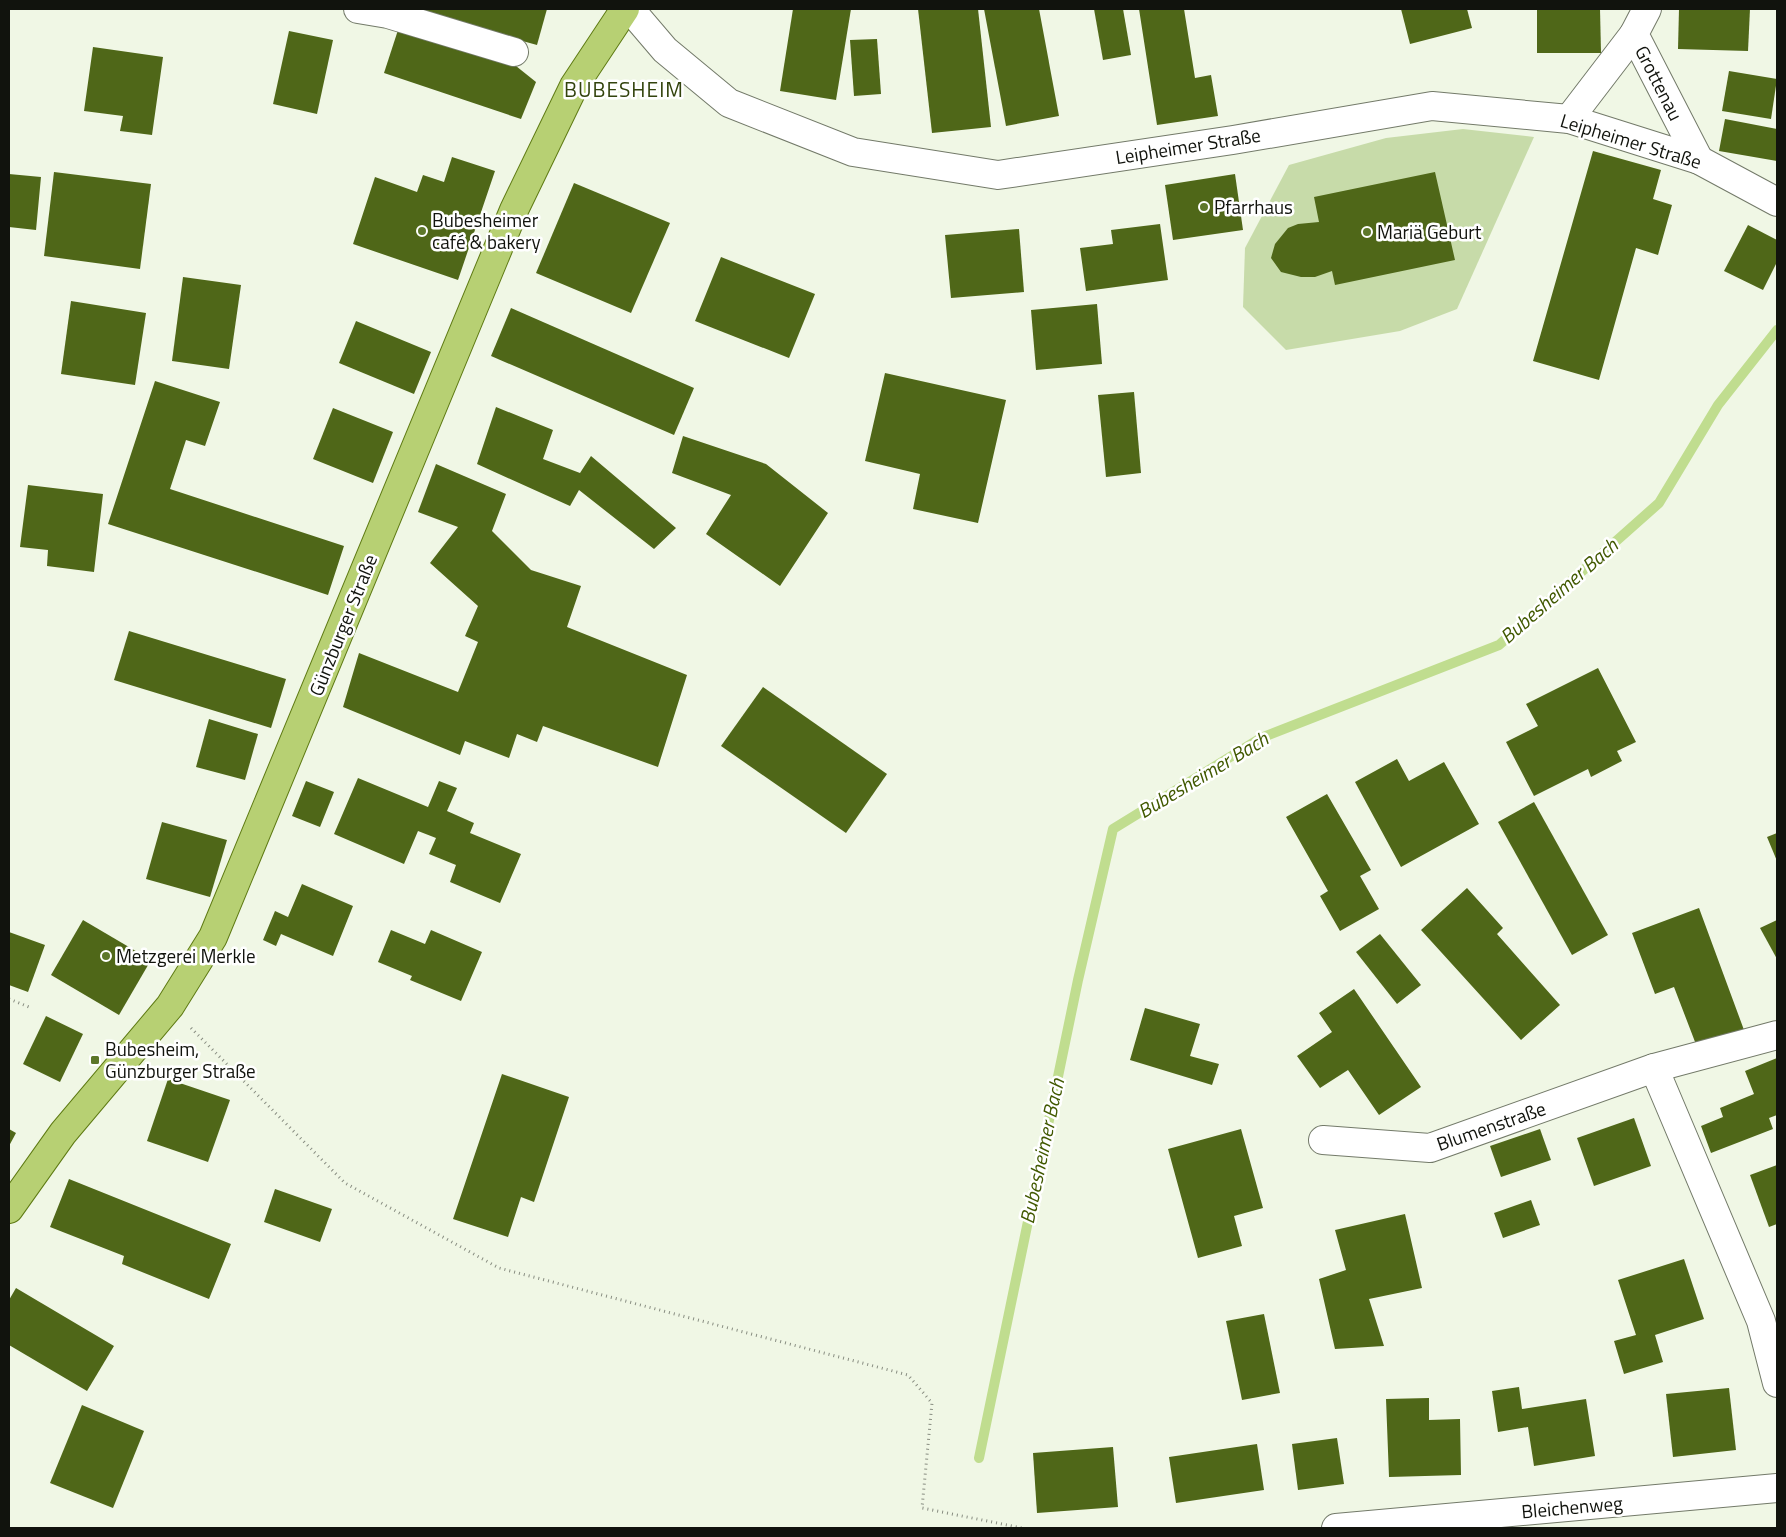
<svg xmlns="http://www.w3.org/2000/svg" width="1786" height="1537" viewBox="0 0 1786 1537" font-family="'Titillium Web',sans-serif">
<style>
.green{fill:#c7dba9}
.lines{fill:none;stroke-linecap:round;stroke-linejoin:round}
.stream{stroke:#c0dd8f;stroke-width:10}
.building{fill:#4f6718}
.minor-casing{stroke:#737a69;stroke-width:30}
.major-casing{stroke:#5e7a13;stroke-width:30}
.path{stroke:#888d81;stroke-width:3;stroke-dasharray:1 4;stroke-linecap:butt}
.minor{stroke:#fff;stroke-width:28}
.major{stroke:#b7d073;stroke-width:28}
.poi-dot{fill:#5d772a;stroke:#fff;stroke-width:2}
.labels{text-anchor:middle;stroke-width:5;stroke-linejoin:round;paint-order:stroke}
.street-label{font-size:19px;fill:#11130d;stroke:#fff}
.poi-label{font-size:19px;fill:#11130d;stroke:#fff;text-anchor:start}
.water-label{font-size:20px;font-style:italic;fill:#415900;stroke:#fff}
.quarter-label{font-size:21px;letter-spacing:1px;fill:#32430c;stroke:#fff}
</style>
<rect width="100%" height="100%" fill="#f0f7e5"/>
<!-- green -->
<path class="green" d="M1463 129 1534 137 1457 309 1400 331 1286 350 1243 307 1245 248 1289 165 1386 138Z"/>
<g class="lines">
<!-- stream -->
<path class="stream" d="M979 1458 1078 980 1113 829 1261 738 1499 645 1659 503 1718 405 1777 330"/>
</g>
<!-- building -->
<g class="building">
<path d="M406 9H547L537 45Z"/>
<path d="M793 9H851L836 100 780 91Z"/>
<path d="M918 9H978L991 127 932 133Z"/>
<path d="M984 9H1039L1059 116 1006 126Z"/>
<path d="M1094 9H1123L1131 55 1103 60Z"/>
<path d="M1139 9H1184L1195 78 1211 75 1218 116 1157 125Z"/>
<path d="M1401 9H1467L1472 28 1410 44Z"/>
<path d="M1537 9H1600L1601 53H1537Z"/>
<path d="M1679 9H1750L1748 51 1678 49Z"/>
<path d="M398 30 516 66 536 82 521 119 384 73Z"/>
<path d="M289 31 333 40 317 114 273 104Z"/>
<path d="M877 39 881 94 854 96 850 40Z"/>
<path d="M93 47 163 57 152 135 120 131 123 116 84 111Z"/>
<path d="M1729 71 1777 79 1771 119 1722 111Z"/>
<path d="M1725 119 1777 129V161L1719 151Z"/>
<path d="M1593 151 1661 170 1653 199 1672 205 1658 255 1636 248 1599 380 1533 361Z"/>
<path d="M452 157 495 171 458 280 353 244 375 177 417 192 423 175 444 182Z"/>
<path d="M54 172 151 184 140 269 44 256Z"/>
<path d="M1435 172 1455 260 1335 285 1332 271 1315 277H1301L1281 272 1271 258 1275 244 1288 228 1298 224 1319 222 1314 197Z"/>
<path d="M9 174 41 177 36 230 9 227Z"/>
<path d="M1235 174 1243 230 1173 240 1165 185Z"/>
<path d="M574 183 670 223 631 313 536 273Z"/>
<path d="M1160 224 1168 280 1086 291 1080 248 1113 244 1111 230Z"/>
<path d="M1748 225 1777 240V262L1763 290 1724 271Z"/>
<path d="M1019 229 1024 292 951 298 945 235Z"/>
<path d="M721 257 815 294 789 358 695 321Z"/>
<path d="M183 277 241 285 229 369 172 361Z"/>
<path d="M71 301 146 313 135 385 61 374Z"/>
<path d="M1097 304 1102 364 1036 370 1031 310Z"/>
<path d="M511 308 694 388 674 435 491 356Z"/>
<path d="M356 321 431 352 414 394 339 363Z"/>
<path d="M885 373 1006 400 978 523 913 509 920 474 865 461Z"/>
<path d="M155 381 220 402 205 446 186 440 170 489 344 546 328 595 108 524Z"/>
<path d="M1134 392 1141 473 1106 477 1098 395Z"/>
<path d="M496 407 553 430 543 459 580 473 591 456 676 528 654 549 579 490 570 506 477 464Z"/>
<path d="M333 408 393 432 373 483 313 459Z"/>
<path d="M683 436 766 464 828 513 780 586 706 534 731 495 672 473Z"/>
<path d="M436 464 506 494 492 531 531 570 581 586 567 627 687 675 658 767 543 726 537 742 517 734 509 758 465 741 460 755 343 707 359 653 458 692 478 642 465 636 478 606 430 563 458 527 418 512Z"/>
<path d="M28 485 103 494 94 572 47 566 48 550 20 547Z"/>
<path d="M129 631 286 679 271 728 114 680Z"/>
<path d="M1598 668 1636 742 1617 751 1622 761 1591 777 1588 769 1534 796 1506 742 1538 726 1526 704Z"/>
<path d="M763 687 887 774 846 833 721 746Z"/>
<path d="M209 719 258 734 245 780 196 767Z"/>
<path d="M1397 759 1409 781 1444 762 1479 824 1401 867 1355 782Z"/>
<path d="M358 778 428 807 439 781 457 788 447 811 474 823 470 833 521 854 500 903 450 882 456 865 429 854 436 838 418 831 404 864 334 834Z"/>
<path d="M306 781 334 792 320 827 292 816Z"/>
<path d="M1327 794 1371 870 1360 876 1379 909 1340 931 1320 896 1328 891 1286 817Z"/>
<path d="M1534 802 1608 935 1572 955 1498 822Z"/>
<path d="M162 822 227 840 210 897 146 879Z"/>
<path d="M1777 833V861L1767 837Z"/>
<path d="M302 884 353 906 333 956 281 934 276 946 263 940 275 911 288 917Z"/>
<path d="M1467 888 1503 928 1497 934 1560 1005 1521 1040 1421 930Z"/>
<path d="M1699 908 1744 1030 1697 1047 1674 987 1655 994 1632 933Z"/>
<path d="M83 920 151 960 119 1015 51 975Z"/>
<path d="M1777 920V959L1760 928Z"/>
<path d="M391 930 425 944 431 930 482 952 461 1001 410 980 412 976 378 962Z"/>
<path d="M9 932 45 945 28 992 9 985Z"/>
<path d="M1380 934 1421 985 1397 1004 1356 952Z"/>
<path d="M1354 989 1421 1087 1379 1115 1348 1070 1320 1088 1297 1056 1332 1032 1319 1013Z"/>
<path d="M1145 1008 1200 1024 1190 1056 1219 1064 1212 1085 1130 1060Z"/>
<path d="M46 1016 83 1034 60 1082 23 1064Z"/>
<path d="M1777 1058V1115L1769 1118 1773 1129 1711 1153 1701 1126 1723 1117 1720 1108 1754 1094 1745 1071Z"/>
<path d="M502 1074 569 1097 534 1202 521 1197 508 1237 453 1219Z"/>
<path d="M168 1079 230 1100 208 1162 147 1141Z"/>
<path d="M1634 1118 1651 1166 1594 1186 1577 1138Z"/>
<path d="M9 1129 16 1133 9 1146Z"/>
<path d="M1241 1129 1263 1208 1234 1216 1242 1246 1198 1258 1168 1149Z"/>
<path d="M1540 1129 1551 1160 1501 1177 1490 1146Z"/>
<path d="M1777 1165V1224L1769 1227 1750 1175Z"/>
<path d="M69 1179 231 1244 209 1299 122 1264 124 1256 50 1227Z"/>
<path d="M275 1189 332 1209 320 1242 264 1222Z"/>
<path d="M1531 1200 1540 1225 1503 1238 1494 1213Z"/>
<path d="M1405 1214 1422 1288 1369 1299 1384 1346 1335 1349 1319 1279 1346 1270 1335 1230Z"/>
<path d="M1684 1259 1704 1319 1655 1335 1663 1362 1624 1374 1614 1341 1636 1335 1618 1280Z"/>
<path d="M16 1288 114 1346 87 1391 9 1345V1300Z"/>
<path d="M1264 1314 1280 1393 1242 1400 1226 1321Z"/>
<path d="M1519 1387 1522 1409 1586 1399 1595 1456 1534 1466 1528 1427 1498 1432 1492 1391Z"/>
<path d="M1729 1388 1736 1450 1673 1457 1666 1394Z"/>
<path d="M1429 1398V1420L1460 1419 1461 1475 1389 1477 1386 1399Z"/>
<path d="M82 1405 144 1431 113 1508 50 1483Z"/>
<path d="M1337 1438 1344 1484 1298 1490 1292 1444Z"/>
<path d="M1257 1444 1264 1490 1176 1503 1169 1457Z"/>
<path d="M1113 1447 1118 1507 1037 1513 1033 1453Z"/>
</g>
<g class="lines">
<!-- minor casing -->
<g class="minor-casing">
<g id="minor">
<path d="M358 9 388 14 514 52"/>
<path d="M630 9 665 50 729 103 853 152 998 175 1233 140 1432 106 1569 119 1699 160 1777 202"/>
<path d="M1647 9 1634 34 1699 160"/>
<path d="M1569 119 1634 34"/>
<path d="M1654 1068 1761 1321 1777 1383"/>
<path d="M1323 1140 1430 1148 1654 1068 1777 1035"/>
<path d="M1336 1528 1777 1488"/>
</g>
</g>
<!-- major casing -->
<g class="major-casing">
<path id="major" d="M9 1209 63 1133 170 1006 213 937 514 210 574 86 625 9"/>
</g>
<!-- path -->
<g class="path">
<path d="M9 999 29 1007"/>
<path d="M191 1028 345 1183 499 1268 908 1375 932 1403 922 1508 1022 1528"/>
</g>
<!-- minor -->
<use href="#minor" class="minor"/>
<!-- major -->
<use href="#major" class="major"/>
</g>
<!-- markers -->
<g class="poi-dot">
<circle cx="1204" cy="207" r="5"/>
<circle cx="422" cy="231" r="5"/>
<circle cx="1367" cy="232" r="5"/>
<circle cx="106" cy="956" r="5"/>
<rect x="90" y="1055" width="10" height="10" rx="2.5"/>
</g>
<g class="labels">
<!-- street labels -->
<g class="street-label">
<text transform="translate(1659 83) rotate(63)" y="7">Grottenau</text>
<text transform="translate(1631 141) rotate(17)" y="7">Leipheimer Straße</text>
<text transform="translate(1188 146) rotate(-9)" y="7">Leipheimer Straße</text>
<text transform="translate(343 625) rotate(-68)" y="7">Günzburger Straße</text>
<text transform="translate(1491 1126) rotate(-19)" y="7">Blumenstraße</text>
<text transform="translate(1572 1507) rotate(-5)" y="7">Bleichenweg</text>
</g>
<!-- poi labels -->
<g class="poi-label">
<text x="1214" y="214">Pfarrhaus</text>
<text x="432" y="227">Bubesheimer<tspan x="432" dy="22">café &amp; bakery</tspan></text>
<text x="1377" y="239">Mariä Geburt</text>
<text x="116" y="963">Metzgerei Merkle</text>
<text x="105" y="1056">Bubesheim,<tspan x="105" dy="22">Günzburger Straße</tspan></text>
</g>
<!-- water labels -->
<g class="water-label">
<text transform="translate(1559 591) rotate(-41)" y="7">Bubesheimer Bach</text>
<text transform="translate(1203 775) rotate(-31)" y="7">Bubesheimer Bach</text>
<text transform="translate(1042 1151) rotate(-78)" y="7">Bubesheimer Bach</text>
</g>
<!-- quarter labels -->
<g class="quarter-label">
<text x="624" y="97">BUBESHEIM</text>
</g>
</g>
<!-- border -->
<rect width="1786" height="1537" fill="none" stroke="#11130d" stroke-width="20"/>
</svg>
